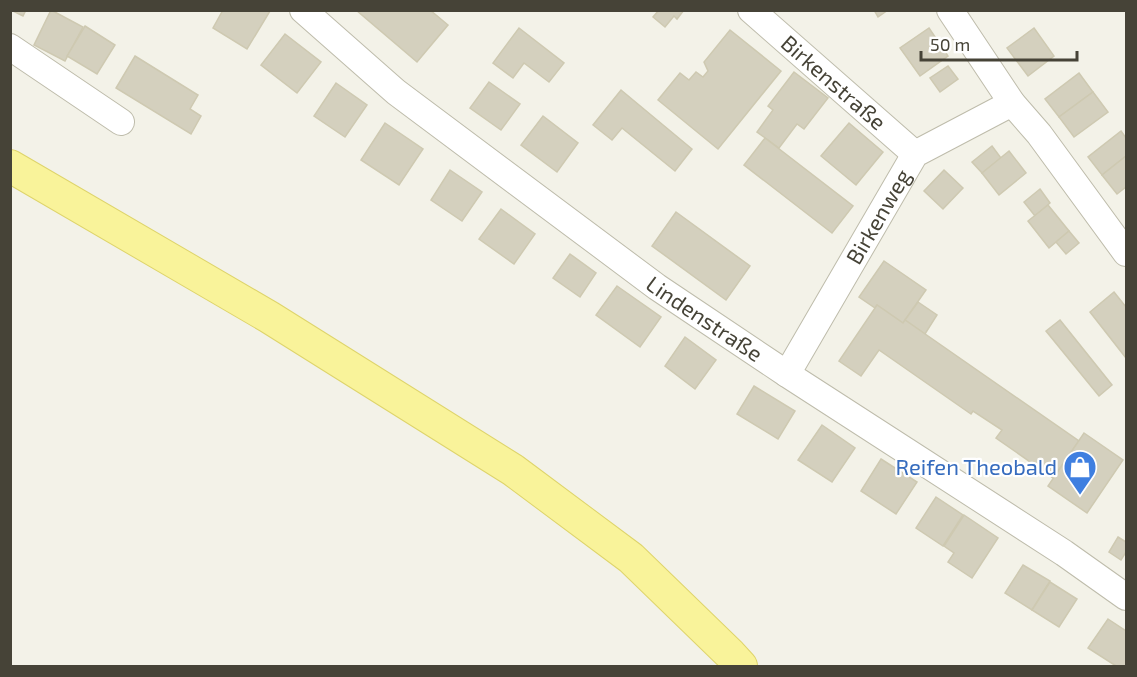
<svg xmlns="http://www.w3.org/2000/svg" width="1137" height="677" viewBox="0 0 1137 677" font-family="'Exo 2',sans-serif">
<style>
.building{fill:#d4d0be;stroke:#cec9b1;stroke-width:1.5}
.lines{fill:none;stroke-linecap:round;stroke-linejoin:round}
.minor-casing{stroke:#bebcab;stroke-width:28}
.major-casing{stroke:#ded46b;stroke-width:34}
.minor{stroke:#fff;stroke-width:26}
.major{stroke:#f9f39a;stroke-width:32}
.labels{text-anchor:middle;stroke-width:4.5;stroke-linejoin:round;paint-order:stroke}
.street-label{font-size:22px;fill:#464337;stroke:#fff}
.shop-label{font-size:22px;fill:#366cbe;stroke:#fff;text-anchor:end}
</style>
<rect width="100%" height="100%" fill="#f3f2e8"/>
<!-- building -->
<g class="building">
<path d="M11 10H26L23 16Z"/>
<path d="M51 10 83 27 65 61 34 45Z"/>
<path d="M223 10H270V11L247 49 213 28Z"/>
<path d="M356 10H430L448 25 417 62Z"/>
<path d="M659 10H684L677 19 674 16 665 27 653 17Z"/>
<path d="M874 10H888L878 17Z"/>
<path d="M85 26 115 45 97 74 67 56Z"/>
<path d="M519 28 564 63 549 82 524 63 513 78 493 63Z"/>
<path d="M929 28 948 56 920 76 900 48Z"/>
<path d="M1034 28 1054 56 1028 76 1007 48Z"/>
<path d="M730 30 781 71 718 149 658 100 680 73 689 80 696 72 703 77 708 71 704 62Z"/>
<path d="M285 34 321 62 297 93 261 65Z"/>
<path d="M135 56 198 95 190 109 201 116 191 134 116 88Z"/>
<path d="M948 66 958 79 940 92 930 78Z"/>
<path d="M794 72 828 98 804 129 797 124 779 148 757 132 773 110 768 106Z"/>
<path d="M1079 73 1093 92 1059 117 1045 99Z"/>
<path d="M489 82 520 104 501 130 470 108Z"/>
<path d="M336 83 367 105 345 137 314 116Z"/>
<path d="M621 90 692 149 675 171 622 128 612 140 593 125Z"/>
<path d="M1093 92 1108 112 1074 137 1059 117Z"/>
<path d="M543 116 578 143 557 172 521 145Z"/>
<path d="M385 123 423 149 399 185 361 160Z"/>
<path d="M849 123 883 152 856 185 821 156Z"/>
<path d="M1121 131 1126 138V156L1102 175 1088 157Z"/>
<path d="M765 138 853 206 832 233 744 165Z"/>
<path d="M992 146 1001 158 982 173 972 162Z"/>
<path d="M1009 151 1026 173 999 195 982 173Z"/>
<path d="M1126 156V187L1117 194 1102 175Z"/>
<path d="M450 170 482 192 462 221 431 200Z"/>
<path d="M944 170 963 188 943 209 924 191Z"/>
<path d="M1040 189 1050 203 1035 216 1024 202Z"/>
<path d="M1048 205 1069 231 1049 248 1028 221Z"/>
<path d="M501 209 535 234 514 264 479 239Z"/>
<path d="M676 212 750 266 726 300 652 246Z"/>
<path d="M1069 231 1079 243 1066 254 1056 242Z"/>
<path d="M570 254 596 273 580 297 553 278Z"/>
<path d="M884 261 926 290 903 323 877 305 875 308 859 297Z"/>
<path d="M617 286 661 317 640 347 596 315Z"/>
<path d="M1114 292 1126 307V358L1090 312Z"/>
<path d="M918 302 937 315 925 334 905 320Z"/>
<path d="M877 305 903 323 905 320 1079 441 1053 478 996 438 1002 430 973 411 971 414 879 350 861 376 839 361Z"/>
<path d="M1060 320 1112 385 1099 396 1046 331Z"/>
<path d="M685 337 716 360 695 389 665 366Z"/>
<path d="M754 386 795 411 778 439 737 414Z"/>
<path d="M822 425 855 448 832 482 798 460Z"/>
<path d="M1084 433 1123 460 1087 513 1048 486Z"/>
<path d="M881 459 917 482 896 514 861 491Z"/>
<path d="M936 497 963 515 943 546 916 528Z"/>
<path d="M964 515 998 538 972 578 948 562 954 553 944 546Z"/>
<path d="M1118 537 1126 542V552L1121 560 1109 552Z"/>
<path d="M1023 565 1050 581 1032 610 1005 593Z"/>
<path d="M1050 582 1077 599 1059 627 1032 610Z"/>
<path d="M1108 619 1126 631V666H1116L1088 648Z"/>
</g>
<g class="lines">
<!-- minor casing -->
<g class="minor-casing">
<g id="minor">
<path id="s1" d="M303 10 396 92 657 287 787 374 1064 553 1126 597"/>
<path id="s2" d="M751 10 915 154"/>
<path d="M950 10 1012 103 1039 134 1126 253"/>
<path d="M10 47 121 122"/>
<path id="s3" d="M787 374 915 154 1012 103"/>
</g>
</g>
<!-- major casing -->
<g class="major-casing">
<path id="major" d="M10 166 269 317 513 470 631 558 730 654 741 666"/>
</g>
<!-- minor -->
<use href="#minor" class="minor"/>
<!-- major -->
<use href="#major" class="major"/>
</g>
<!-- icons -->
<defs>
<g id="shop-pin" transform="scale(1.725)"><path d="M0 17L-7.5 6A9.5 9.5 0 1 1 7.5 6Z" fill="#3f7fe0" stroke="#fff"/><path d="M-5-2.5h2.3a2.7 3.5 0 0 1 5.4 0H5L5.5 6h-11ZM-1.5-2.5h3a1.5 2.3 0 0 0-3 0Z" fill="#fff"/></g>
</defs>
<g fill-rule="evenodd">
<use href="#shop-pin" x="1080" y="467"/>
</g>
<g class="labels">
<!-- street labels -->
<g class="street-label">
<text dy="8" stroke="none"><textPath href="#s2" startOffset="110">Birkenstraße</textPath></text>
<text dy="8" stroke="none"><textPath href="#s3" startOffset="182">Birkenweg</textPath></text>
<text dy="8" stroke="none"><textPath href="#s1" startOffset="507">Lindenstraße</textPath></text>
</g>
<!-- shop labels -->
<g class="shop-label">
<text x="1057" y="475">Reifen Theobald</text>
</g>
</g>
<!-- border -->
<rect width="1137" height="677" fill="none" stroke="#464337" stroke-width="24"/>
<!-- scale -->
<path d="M921 51v9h156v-9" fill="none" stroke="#464337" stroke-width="3"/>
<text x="930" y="51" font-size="18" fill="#464337" stroke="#ffffff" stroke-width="4.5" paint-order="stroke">50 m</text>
</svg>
